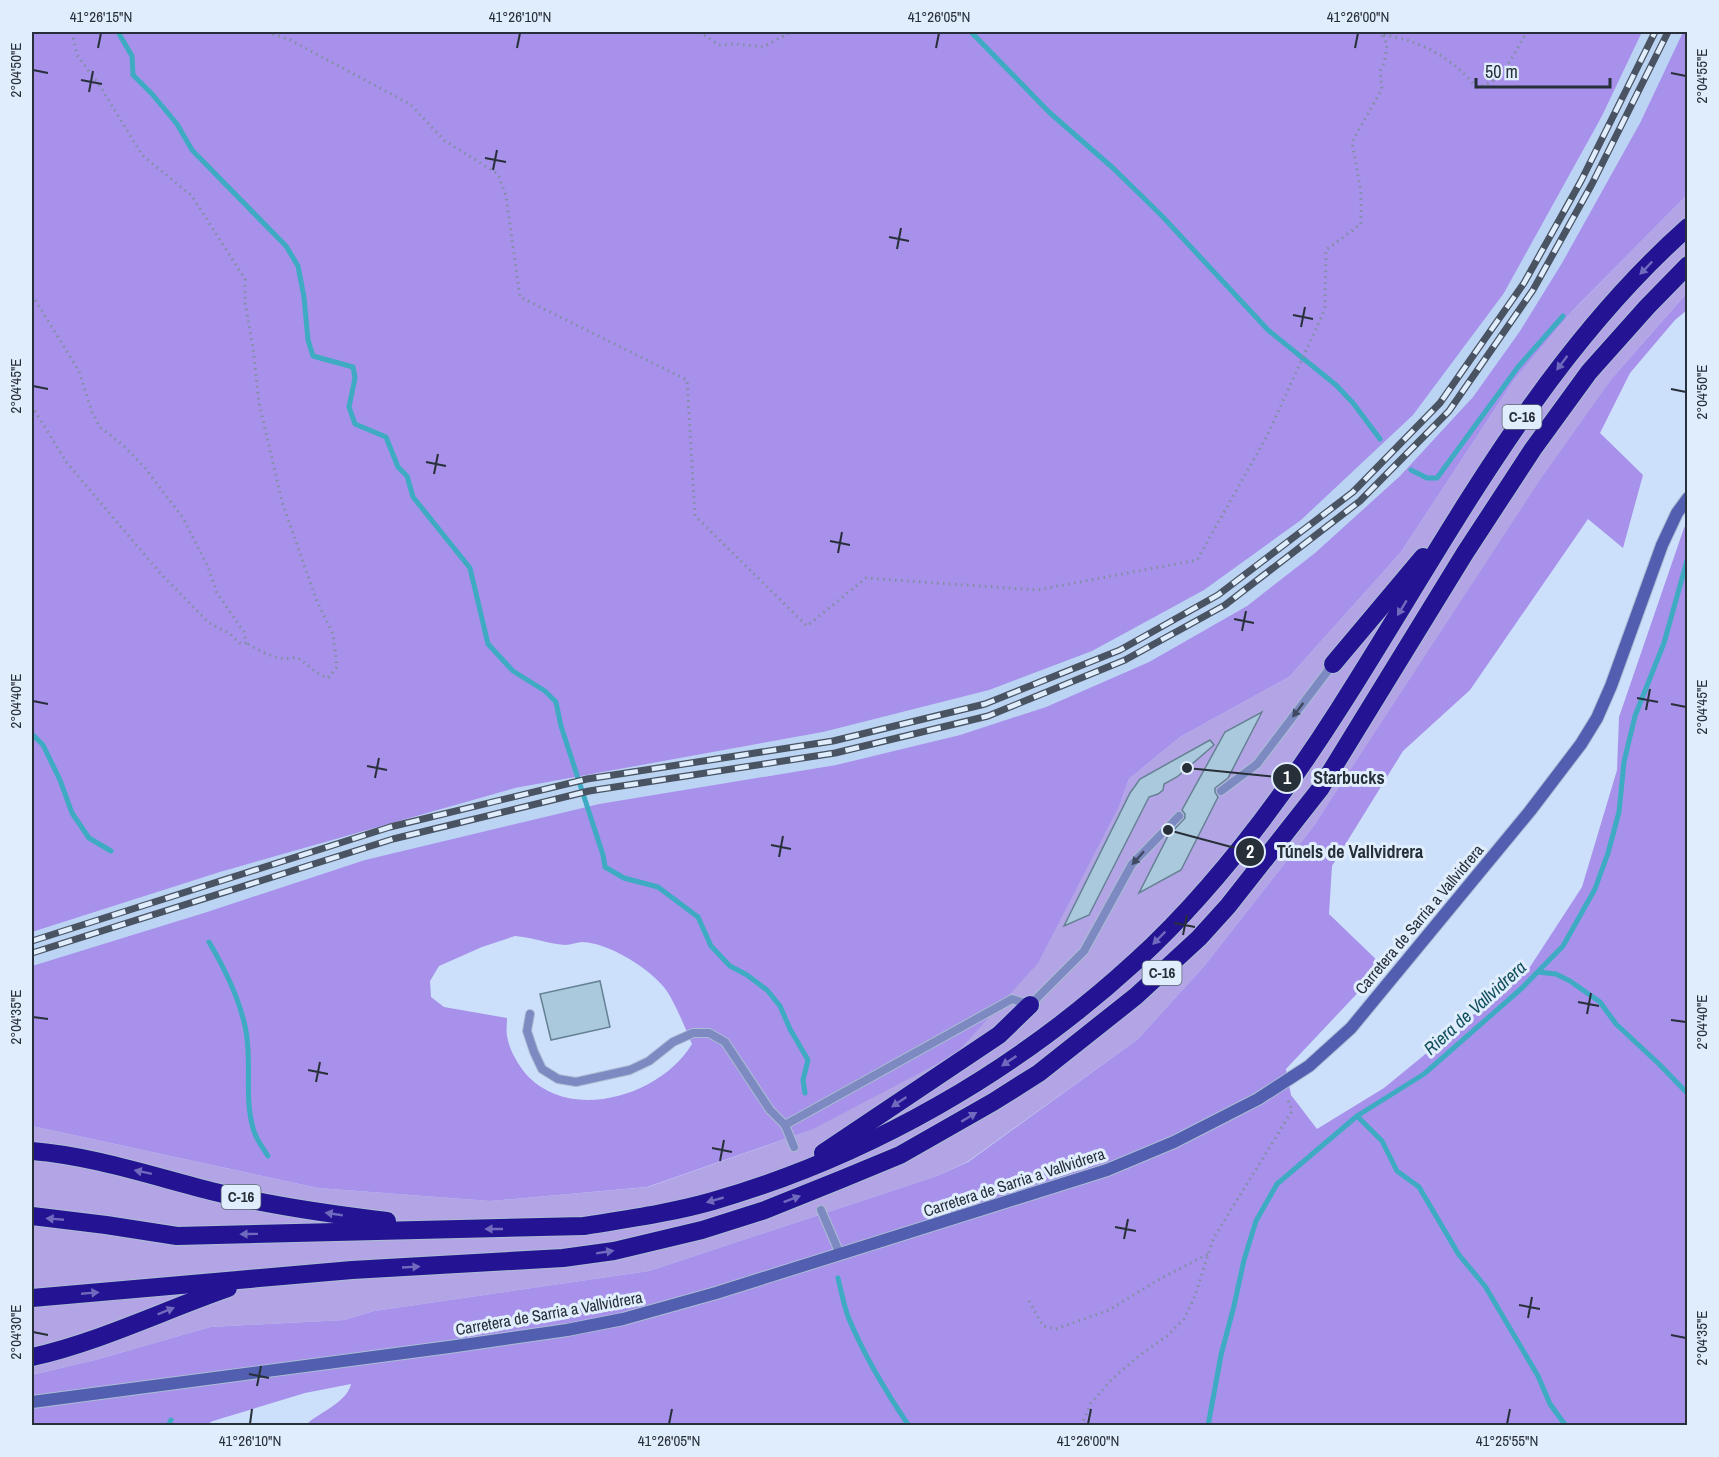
<svg xmlns="http://www.w3.org/2000/svg" width="1719" height="1457" viewBox="0 0 1719 1457" font-family="'Archivo Narrow',sans-serif">
<style>
.built{fill:#bbd4f4}
.green{fill:#b3a5e5}
.forest{fill:#a791ea;fill-rule:evenodd}
.lines{fill:none;stroke-linecap:round;stroke-linejoin:round}
.stream{stroke:#3eabc3;stroke-width:5}
.building{fill:#aac9dc;stroke:#658193;stroke-width:1.5}
.service-casing{stroke:#abbdd4;stroke-width:10}
.secondary-casing{stroke:#abbdd4;stroke-width:14}
.motorway-casing{stroke:#abbdd4;stroke-width:20}
.path{stroke:#808fa2;stroke-width:3;stroke-dasharray:1.5 4.5;stroke-linecap:butt}
.service{stroke:#7d89c1;stroke-width:8}
.secondary{stroke:#525eaf;stroke-width:12}
.motorway{stroke:#241392;stroke-width:18}
.rail-casing{stroke:#495361;stroke-width:7}
.rail{stroke:#e0edfd;stroke-width:4.5;stroke-dasharray:14;stroke-linecap:butt}
.oneway{fill:#6f6abd}
.oneway2{fill:#414a62}
.ticks{fill:none;stroke:#272f39;stroke-width:2}
.labels{text-anchor:middle;stroke-width:6;stroke-linejoin:round;paint-order:stroke}
.shield{fill:#e0edfd;stroke:#5e6874;stroke-width:1.5}
.shield-label{font-size:15px;font-weight:bold;fill:#272f39}
.street-label{font-size:16px;fill:#272f39;stroke:#e0edfd}
.water-label{font-size:18px;font-style:italic;fill:#114f5c;stroke:#e0edfd}
.leader{fill:none;stroke:#272f39;stroke-width:2}
.callout-dot{fill:#272f39;stroke:#e0edfd;stroke-width:2}
.mark-label{font-size:18px;text-anchor:middle;font-weight:bold;fill:#fff}
.callout-label{font-size:18px;text-anchor:middle;font-weight:bold;fill:#272f39;stroke:#e0edfd;stroke-width:6;stroke-linejoin:round;paint-order:stroke}
.neatline{fill:none;stroke:#272f39;stroke-width:2}
.ticks-label{font-size:15px;text-anchor:middle;fill:#272f39}
</style>
<rect width="100%" height="100%" fill="#cce0fb"/>
<!-- built -->
<path class="built" d="M1642 32H1683L1640 123 1562 263 1520 331 1473 397 1400 476 1315 553 1247 606 1149 662 1046 707 960 735 836 765 599 804 365 860 207 912 32 966V932L220 872 515 788 823 732 1504 293 1602 116Z"/>
<!-- green -->
<path class="green" d="M1687 195V293L1613 377 1313 827 1205 965 1138 1039 967 1162 937 1176 649 1271 374 1311 344 1320 210 1327 99 1359 32 1375V1126L318 1188 490 1201 648 1187 811 1130 1120 804 1129 779 1180 737 1289 677 1401 552 1514 380 1573 310Z"/>
<!-- forest -->
<g class="forest">
<path d="M32 32H1642L1602 116 1504 293 1413 415 1301 520 1204 590 1092 651 989 690 823 732 515 788 220 872 32 932Z"/>
<path d="M1683 32H1687V195L1573 310 1514 380 1401 552 1289 677 1180 737 1129 779 1120 804 1038 963 956 1054 811 1130 647 1187 490 1201 318 1188 32 1126V966L207 912 365 860 599 804 836 765 960 735 1046 707 1149 662 1247 606 1315 553 1400 476 1473 397 1520 331 1562 263 1640 123ZM515 936C532 937 548 944 565 945 571 945 577 942 583 942 608 943 647 967 663 986 674 999 685 1028 692 1044 661 1096 569 1124 525 1073 517 1063 509 1049 507 1036 506 1030 507 1024 507 1018L444 1007 431 997 430 981 439 966 482 947Z"/>
<path d="M1687 293V310L1675 320 1630 373 1600 433 1643 475 1623 548 1588 519 1470 690 1403 751 1332 866 1329 914 1383 966 1286 1069 1291 1095 1317 1129 1384 1088 1528 970 1582 887 1617 770 1619 717 1684 528 1687 524V1425H308V1423C322 1411 347 1402 351 1384L305 1393 213 1421 205 1425 32 1426V1375L99 1359 210 1327 344 1320 374 1311 649 1271 937 1176 968 1162 1138 1039 1205 965 1313 827 1540 480 1613 377Z"/>
</g>
<g class="lines">
<!-- stream -->
<g class="stream">
<path d="M118 32 132 56 133 75 152 94 177 124 192 150 286 246 298 266 304 297 308 340 313 356 353 367 355 378 349 407 355 424 386 437 398 467 407 476 413 497 470 568 488 644 513 671 545 691 556 702 561 726 603 855 605 867 624 878 658 887 698 917 711 946 730 966 747 975 767 990 780 1006 790 1029 808 1060 803 1080 805 1093"/>
<path d="M971 32 1050 113 1113 168 1162 216 1268 330 1336 385 1353 403 1380 439"/>
<path d="M1411 470 1427 478H1437L1518 367 1563 316"/>
<path d="M32 734 43 745 60 780 72 813 89 838 111 851"/>
<path d="M209 942C225 969 240 999 246 1031 252 1063 244 1097 253 1128 255 1138 263 1148 268 1156"/>
<path d="M1538 972 1556 974 1570 981 1600 1002 1616 1024 1659 1064 1688 1094"/>
<path d="M1357 1116 1382 1141 1397 1171 1419 1187 1459 1255 1485 1286 1538 1376 1550 1404 1566 1426"/>
<path d="M838 1278C841 1291 844 1306 849 1319 865 1357 886 1392 909 1426"/>
<path d="M168 1426 171 1420"/>
<path d="M1208 1426 1221 1355 1234 1306 1244 1260 1256 1221 1277 1184 1357 1116 1424 1074 1522 988 1563 946 1595 889 1608 853 1619 812 1624 762 1635 716 1664 643 1688 557"/>
</g>
</g>
<!-- building -->
<g class="building">
<path d="M1262 712 1228 778 1215 788V792L1218 797 1181 870 1139 893 1168 836 1185 818V814L1182 810 1225 732Z"/>
<path d="M1210 740 1214 745 1177 777 1164 784 1163 790 1158 794 1149 797 1089 915 1064 926 1130 793 1140 779Z"/>
<path d="M600 981 610 1027 551 1040 540 994Z"/>
</g>
<g class="lines">
<!-- service casing -->
<g class="service-casing">
<g id="service">
<path d="M1221 791 1257 764 1333 664"/>
<path d="M530 1014 527 1031 534 1052 542 1069 558 1079 576 1082 630 1070 649 1061 673 1042 693 1033H709L725 1042 770 1110 785 1125 794 1147"/>
<path d="M785 1125 1012 999 1030 1005 1084 951 1132 864 1179 816"/>
<path d="M821 1210 840 1254"/>
</g>
</g>
<!-- secondary casing -->
<g class="secondary-casing">
<path id="secondary" d="M32 1402 449 1347 567 1330 623 1319 716 1293 1107 1170 1174 1142 1258 1099 1309 1066 1351 1028 1530 811 1581 744 1597 718 1611 686 1662 545 1677 513 1688 498"/>
</g>
<!-- motorway casing -->
<g class="motorway-casing">
<g id="motorway">
<path d="M1333 664 1423 557"/>
<path d="M32 1151C94 1156 155 1177 215 1192 271 1206 329 1214 387 1221"/>
<path d="M823 1153 999 1035 1030 1005"/>
<path d="M32 1216 106 1225 177 1236 584 1226C627 1219 671 1213 713 1201 869 1156 1015 1072 1135 962 1215 889 1281 800 1339 709 1446 542 1537 361 1688 227"/>
<path d="M32 1298 352 1270 563 1258 614 1251 702 1230 765 1210 842 1179 900 1155 993 1102 1039 1073 1136 996 1199 938 1228 906 1320 789 1465 553 1533 449 1589 372 1647 307 1688 265"/>
<path d="M32 1357C99 1342 162 1311 228 1288"/>
</g>
</g>
<!-- path -->
<g class="path">
<path d="M72 32 77 55 100 86 142 155 192 196 245 279V302L253 348 259 403 282 502 316 599 333 634 337 667 328 678C313 673 309 664 296 657 279 663 261 651 246 643"/>
<path d="M267 32 290 40 410 104 445 141 498 174 506 196 520 297 687 380 695 516 807 626 866 578 1037 590 1197 560 1267 436 1325 309 1326 250 1361 224V192L1352 142 1382 89 1380 71 1385 61 1387 44 1382 35"/>
<path d="M699 32 719 45 736 44 763 47 791 32"/>
<path d="M1379 32 1382 35C1418 39 1453 58 1476 87 1501 86 1515 51 1527 32"/>
<path d="M32 295 79 371 92 412 100 427 124 446 145 468 183 518 208 567 217 593 244 632 246 643 241 644 229 633 209 623 161 574 67 463 32 406"/>
<path d="M1029 1301 1043 1326 1056 1329 1109 1310 1158 1280 1208 1254"/>
<path d="M1081 1426 1091 1403 1112 1379 1140 1355 1167 1336 1184 1319 1195 1296 1213 1239 1292 1111 1287 1097"/>
</g>
<!-- service -->
<use href="#service" class="service"/>
<!-- secondary -->
<use href="#secondary" class="secondary"/>
<!-- motorway -->
<use href="#motorway" class="motorway"/>
<!-- rail casing -->
<g class="rail-casing">
<g id="rail">
<path d="M32 941 390 827 587 779 833 741 985 704 1120 650 1218 595 1353 492 1440 403 1524 283 1581 181 1655 32"/>
<path d="M32 953 393 839 589 791 835 753 988 716 1125 660 1225 605 1360 501 1449 411 1533 290 1592 184 1668 32"/>
</g>
</g>
<!-- rail -->
<use href="#rail" class="rail"/>
</g>
<!-- one-way arrows -->
<defs><path id="oneway-solid" d="M-6-.8H1V-3.2L6.5 0L1 3.2V.8H-6Z" transform="scale(1.5)"/></defs>
<g class="oneway">
<use href="#oneway-solid" transform="translate(1646 268) rotate(134)"/>
<use href="#oneway-solid" transform="translate(1562 363) rotate(127)"/>
<use href="#oneway-solid" transform="translate(1402 608) rotate(121)"/>
<use href="#oneway-solid" transform="translate(1159 938) rotate(135)"/>
<use href="#oneway-solid" transform="translate(1009 1061) rotate(146)"/>
<use href="#oneway-solid" transform="translate(899 1102) rotate(146)"/>
<use href="#oneway-solid" transform="translate(969 1117) rotate(-31)"/>
<use href="#oneway-solid" transform="translate(143 1172) rotate(-168)"/>
<use href="#oneway-solid" transform="translate(792 1199) rotate(-21)"/>
<use href="#oneway-solid" transform="translate(715 1200) rotate(164)"/>
<use href="#oneway-solid" transform="translate(334 1214) rotate(-171)"/>
<use href="#oneway-solid" transform="translate(55 1219) rotate(-175)"/>
<use href="#oneway-solid" transform="translate(494 1229) rotate(-180)"/>
<use href="#oneway-solid" transform="translate(249 1234) rotate(179)"/>
<use href="#oneway-solid" transform="translate(605 1252) rotate(-9)"/>
<use href="#oneway-solid" transform="translate(411 1267) rotate(-3)"/>
<use href="#oneway-solid" transform="translate(90 1293) rotate(-5)"/>
<use href="#oneway-solid" transform="translate(166 1311) rotate(-22)"/>
</g>
<g class="oneway2">
<use href="#oneway-solid" transform="translate(1298 710) rotate(127)"/>
<use href="#oneway-solid" transform="translate(1138 858) rotate(132)"/>
</g>
<!-- ticks -->
<path class="ticks" d="M98 48 101 33M517 48 520 33M936 48 939 33M1355 48 1358 33M33 70 48 73M1671 73 1686 76M81 80 102 84M89 92 93 71M485 158 506 162M493 170 497 150M889 237 909 241M897 249 901 228M1293 315 1313 319M1301 327 1305 307M33 386 48 389M1671 389 1686 392M426 462 446 466M434 474 438 454M830 541 850 545M838 553 842 532M1234 619 1254 623M1242 631 1246 611M1637 698 1658 702M33 701 48 704M1671 704 1686 707M1646 710 1650 689M367 766 387 770M375 778 379 758M771 845 791 849M779 857 783 836M1174 923 1195 927M1183 935 1187 915M1578 1002 1599 1006M1587 1014 1591 993M33 1017 48 1019M1671 1020 1686 1022M308 1070 328 1074M316 1082 320 1062M712 1148 732 1152M720 1161 724 1140M1115 1227 1136 1231M1124 1239 1128 1219M1519 1305 1540 1309M1528 1318 1532 1297M33 1332 48 1335M1671 1335 1686 1338M249 1374 269 1378M257 1386 261 1366M250 1424 252 1409M669 1424 672 1409M1088 1424 1091 1409M1507 1424 1510 1409"/>
<g class="labels">
<!-- shield labels -->
<g class="shield">
<rect x="1502.5" y="405" width="39" height="24" rx="4.5"/>
<rect x="1142.5" y="961" width="39" height="24" rx="4.5"/>
<rect x="221.5" y="1185" width="39" height="24" rx="4.5"/>
</g>
<g class="shield-label">
<text x="1522" y="422">C-16</text>
<text x="1162" y="978">C-16</text>
<text x="241" y="1202">C-16</text>
</g>
<!-- street labels -->
<g class="street-label">
<text transform="translate(1419 919) rotate(-50)" y="6">Carretera de Sarria a Vallvidrera</text>
<text transform="translate(1014 1182) rotate(-18)" y="6">Carretera de Sarria a Vallvidrera</text>
<text transform="translate(549 1313) rotate(-10)" y="6">Carretera de Sarria a Vallvidrera</text>
</g>
<!-- water labels -->
<g class="water-label">
<text transform="translate(1475 1008) rotate(-42)" y="6">Riera de Vallvidrera</text>
</g>
</g>
<!-- callouts -->
<path class="leader" d="M1187 768L1287 778M1168 830L1250 852"/>
<g class="callout-dot">
<circle cx="1187" cy="768" r="6"/>
<circle cx="1168" cy="830" r="6"/>
<circle cx="1287" cy="778" r="15"/>
<circle cx="1250" cy="852" r="15"/>
</g>
<g class="mark-label">
<text x="1287" y="784">1</text>
<text x="1250" y="858">2</text>
</g>
<g class="callout-label">
<text x="1349" y="784">Starbucks</text>
<text x="1350" y="858">Túnels de Vallvidrera</text>
</g>
<!-- border -->
<rect width="1719" height="1457" fill="none" stroke="#e0edfd" stroke-width="66"/>
<!-- scale -->
<path d="M1476 78v9h134v-9" fill="none" stroke="#272f39" stroke-width="3"/>
<text x="1485" y="78" font-size="18" fill="#272f39" stroke="#e0edfd" stroke-width="4.5" paint-order="stroke">50 m</text>
<rect x="33" y="33" width="1653" height="1391" class="neatline"/>
<g class="ticks-label">
<text x="101" y="22">41°26'15"N</text>
<text x="520" y="22">41°26'10"N</text>
<text x="939" y="22">41°26'05"N</text>
<text x="1358" y="22">41°26'00"N</text>
<text transform="translate(16 70) rotate(-90)" y="5">2°04'50"E</text>
<text transform="translate(1702 76) rotate(-90)" y="5">2°04'55"E</text>
<text transform="translate(16 386) rotate(-90)" y="5">2°04'45"E</text>
<text transform="translate(1702 392) rotate(-90)" y="5">2°04'50"E</text>
<text transform="translate(16 701) rotate(-90)" y="5">2°04'40"E</text>
<text transform="translate(1702 707) rotate(-90)" y="5">2°04'45"E</text>
<text transform="translate(16 1017) rotate(-90)" y="5">2°04'35"E</text>
<text transform="translate(1702 1022) rotate(-90)" y="5">2°04'40"E</text>
<text transform="translate(16 1332) rotate(-90)" y="5">2°04'30"E</text>
<text transform="translate(1702 1338) rotate(-90)" y="5">2°04'35"E</text>
<text x="250" y="1446">41°26'10"N</text>
<text x="669" y="1446">41°26'05"N</text>
<text x="1088" y="1446">41°26'00"N</text>
<text x="1507" y="1446">41°25'55"N</text>
</g>
</svg>
